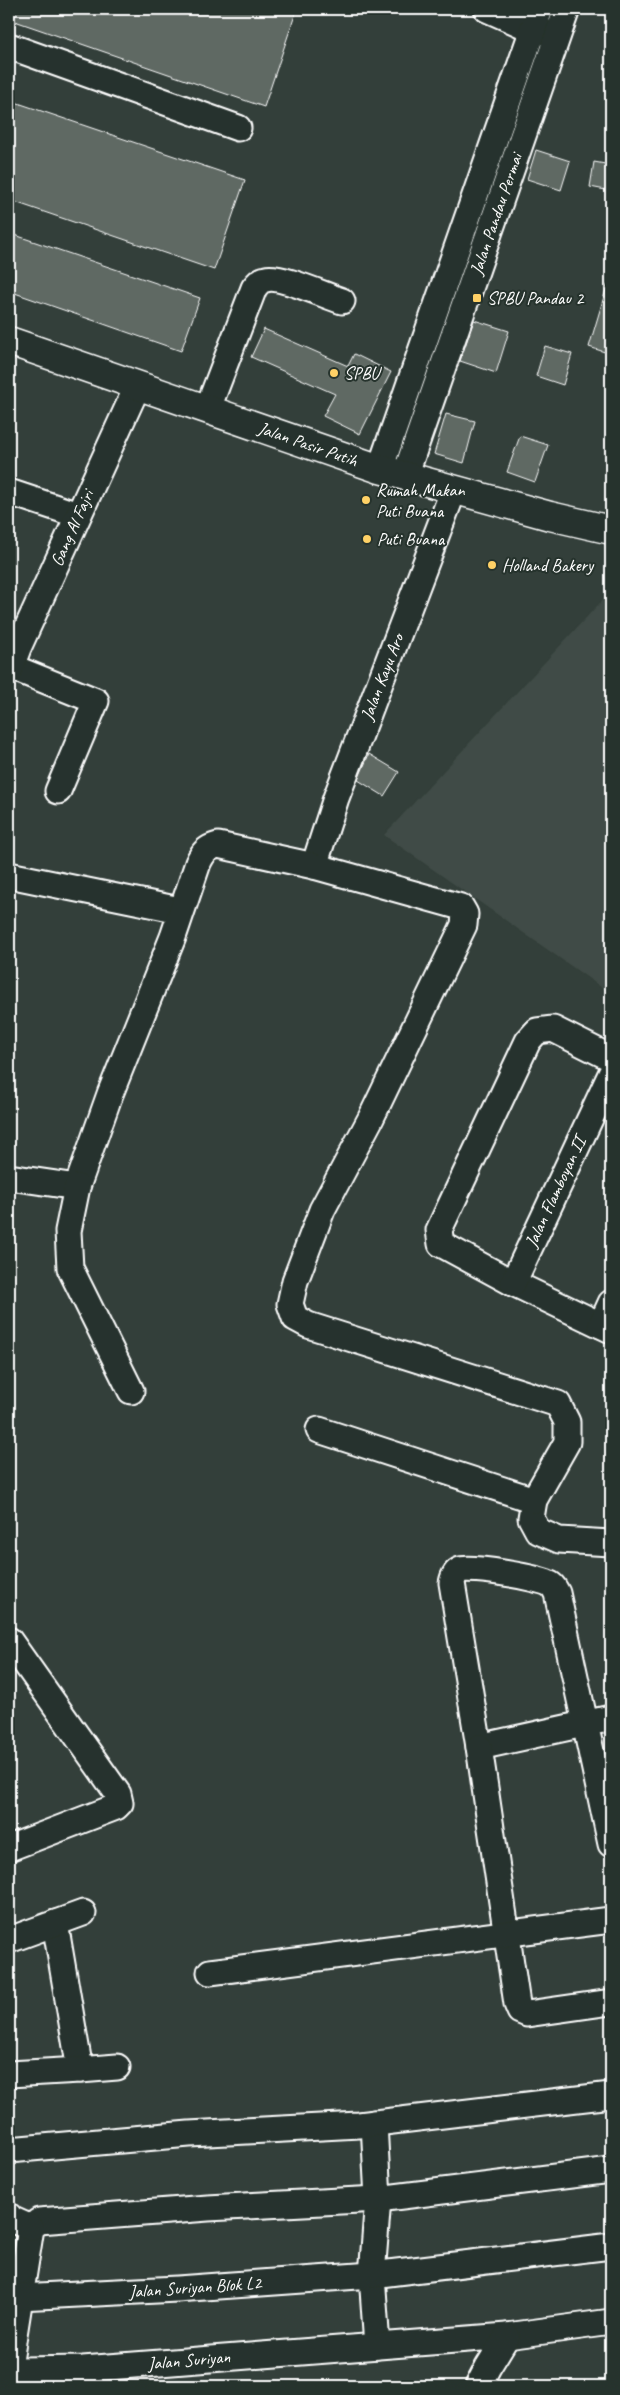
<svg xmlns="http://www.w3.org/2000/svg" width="620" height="2395" viewBox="0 0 620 2395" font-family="Caveat,sans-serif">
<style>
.built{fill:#404c47}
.building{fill:#5f6964;stroke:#fff}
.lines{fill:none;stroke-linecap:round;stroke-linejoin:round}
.minor-casing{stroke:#fff;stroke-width:29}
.highway-casing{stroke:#fff;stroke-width:31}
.minor{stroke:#26332d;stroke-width:25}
.highway{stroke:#26332d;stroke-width:28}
.poi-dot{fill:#ffd166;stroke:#26332d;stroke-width:2}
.labels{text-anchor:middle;stroke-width:4;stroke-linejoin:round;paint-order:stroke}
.street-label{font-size:18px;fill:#fff;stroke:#26332d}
.poi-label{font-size:18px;fill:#fff;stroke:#26332d;text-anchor:start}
</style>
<rect width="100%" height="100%" fill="#333f3a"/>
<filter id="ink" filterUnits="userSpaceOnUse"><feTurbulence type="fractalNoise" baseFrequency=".02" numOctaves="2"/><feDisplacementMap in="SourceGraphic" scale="10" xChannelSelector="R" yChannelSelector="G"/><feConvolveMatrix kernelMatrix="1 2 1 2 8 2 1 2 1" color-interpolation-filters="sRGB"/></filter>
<g filter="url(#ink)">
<!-- built -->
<path class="built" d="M611 591V994L384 835Z"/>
<!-- building -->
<g class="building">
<path d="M9 9H297L264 107 9 19Z"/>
<path d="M9 100 245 180 214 270 9 200Z"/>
<path d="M536 150 570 161 561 190 527 179Z"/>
<path d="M594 162 611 165V191L590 187Z"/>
<path d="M9 233 200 298 181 351 9 291Z"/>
<path d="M608 283H611V354L589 347Z"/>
<path d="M474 320 509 331 496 373 460 361Z"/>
<path d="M264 329 348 366 354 354 391 372 360 434 323 416 335 394 251 357Z"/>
<path d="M545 346 572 354 563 385 536 376Z"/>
<path d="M446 414 475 421 464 463 434 454Z"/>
<path d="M520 436 548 445 535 482 507 472Z"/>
<path d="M369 754 399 772 384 796 358 780Z"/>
</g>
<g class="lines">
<!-- minor casing -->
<g class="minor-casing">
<g id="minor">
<path d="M487 9 532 29 548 33"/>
<path d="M9 46 238 128"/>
<path d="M208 408 254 288C257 284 260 280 266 279 280 275 326 296 342 301"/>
<path d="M380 469 540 9"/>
<path d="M405 476 567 9"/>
<path d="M9 492 78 515"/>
<path d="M9 666 96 701 58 791"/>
<path d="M9 672 18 648 138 385"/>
<path d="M314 866 336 798 454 489"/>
<path d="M9 875 180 910"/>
<path d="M611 1058 553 1029 537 1031 528 1041 439 1230 441 1244 513 1283 611 1330"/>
<path d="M9 1177 77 1187 110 1094 173 937 198 863C203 852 207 848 218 845L314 866 461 907 465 914 464 925 371 1118 322 1210 295 1281 290 1304 295 1318 308 1325 558 1404 567 1422V1442L534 1500 531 1518 538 1531 559 1540 611 1543"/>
<path d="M77 1187 68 1231 70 1268 131 1391"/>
<path d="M513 1283 611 1074"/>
<path d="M601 1325 611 1303"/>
<path d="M319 1430 534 1500"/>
<path d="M9 1640 118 1794 120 1803 116 1807 9 1848"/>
<path d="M611 1718 479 1747 452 1583C453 1578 455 1572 460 1570 470 1566 541 1578 550 1584 554 1586 555 1590 557 1593L611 1844"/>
<path d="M479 1747 517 2004 520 2011 527 2014 611 2002"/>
<path d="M55 1923 80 2070 117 2067"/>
<path d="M9 1940 83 1913"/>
<path d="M210 1972 611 1920"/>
<path d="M9 2074 80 2070"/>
<path d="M374 2123 378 2199 372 2275 377 2346"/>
<path d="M9 2150 189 2134 359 2125 611 2095"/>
<path d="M611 2170 378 2199 208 2208 39 2221 31 2228 10 2360 14 2367 21 2370 83 2369 507 2336 611 2322"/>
<path d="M9 2216 11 2219 31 2228"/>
<path d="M19 2297 177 2289 372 2275 611 2246"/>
<path d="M478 2386 488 2367 507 2336"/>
</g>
</g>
<!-- highway casing -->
<g class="highway-casing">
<path id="highway" d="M9 341 380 469 550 516 611 530"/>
</g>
<!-- minor -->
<use href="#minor" class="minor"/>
<!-- highway -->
<use href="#highway" class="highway"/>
</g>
</g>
<!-- markers -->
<g class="poi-dot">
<rect x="472" y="293" width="10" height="10" rx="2.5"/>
<circle cx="334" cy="373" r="5"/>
<circle cx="366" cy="500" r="5"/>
<circle cx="367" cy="539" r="5"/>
<circle cx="492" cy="565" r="5"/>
</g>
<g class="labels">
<!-- street labels -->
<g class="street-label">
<text transform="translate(496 214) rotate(-71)" y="6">Jalan Pandau Permai</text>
<text transform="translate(308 444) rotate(19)" y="6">Jalan Pasir Putih</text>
<text transform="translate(72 528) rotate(-66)" y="6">Gang Al Fajri</text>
<text transform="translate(382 677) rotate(-69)" y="6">Jalan Kayu Aro</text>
<text transform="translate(555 1192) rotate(-65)" y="6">Jalan Flamboyan II</text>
<text transform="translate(195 2287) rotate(-4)" y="6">Jalan Suriyan Blok L2</text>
<text transform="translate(189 2360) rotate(-5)" y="6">Jalan Suriyan</text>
</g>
<!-- poi labels -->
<g class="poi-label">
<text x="487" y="304">SPBU Pandau 2</text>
<text x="344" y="379">SPBU</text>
<text x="376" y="496">Rumah Makan<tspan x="376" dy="21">Puti Buana</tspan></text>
<text x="377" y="545">Puti Buana</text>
<text x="502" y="571">Holland Bakery</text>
</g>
</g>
<!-- margin -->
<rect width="620" height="2395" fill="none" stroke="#26332d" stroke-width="30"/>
<rect x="15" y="15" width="590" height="2365" fill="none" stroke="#fff" stroke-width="2" filter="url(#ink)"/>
</svg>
